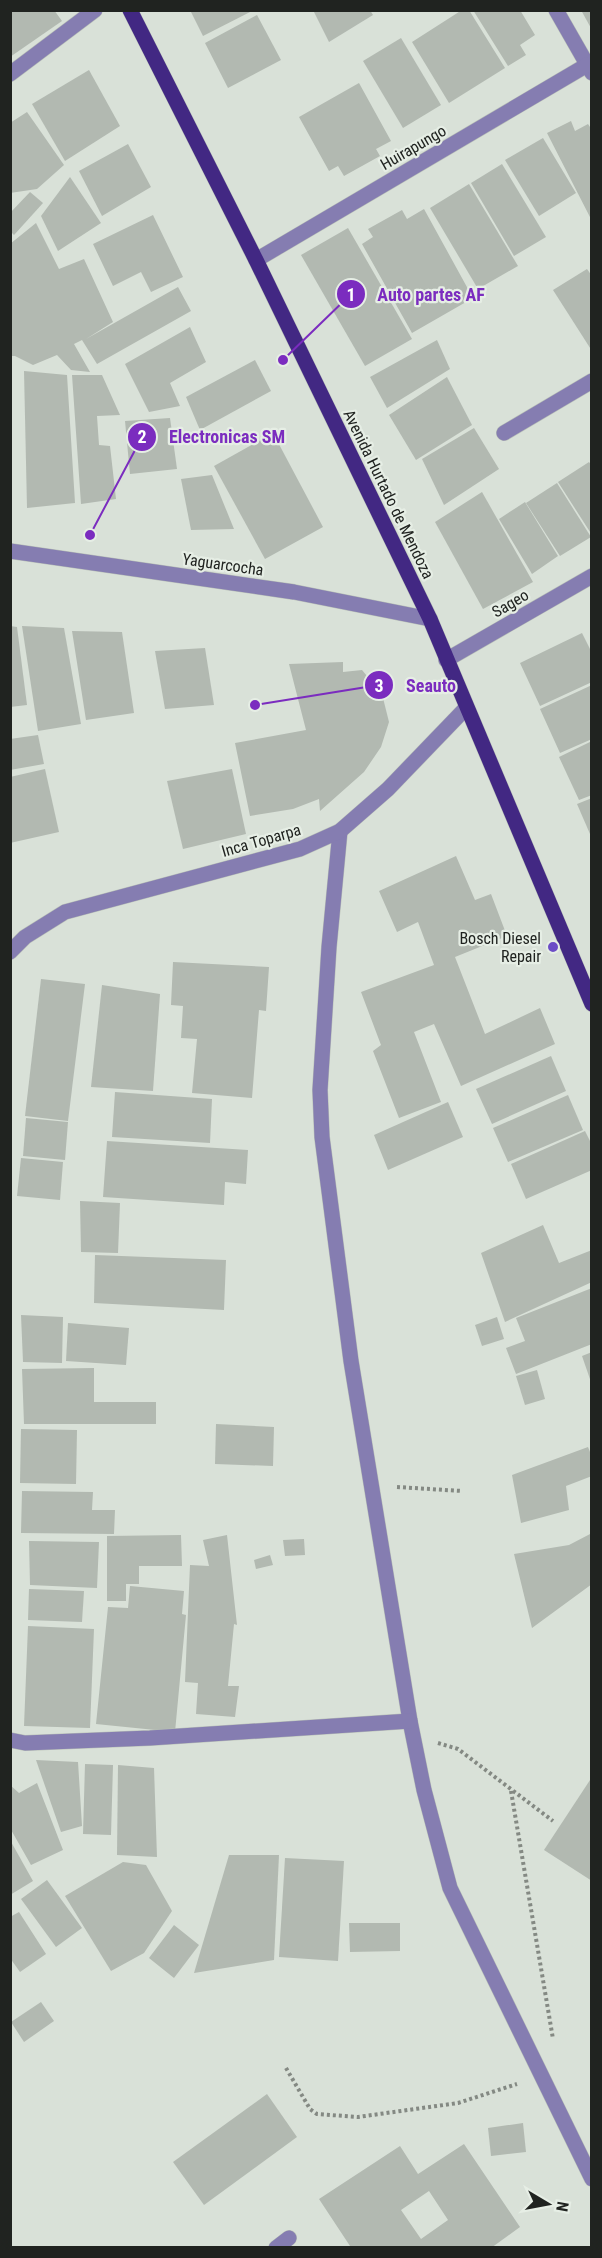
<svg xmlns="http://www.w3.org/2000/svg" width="602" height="2258" viewBox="0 0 602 2258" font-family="'Roboto Condensed',sans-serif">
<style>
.building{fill:#b2b9b1;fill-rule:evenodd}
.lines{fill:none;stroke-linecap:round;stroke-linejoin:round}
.minor-casing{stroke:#b8bfb7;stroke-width:16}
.major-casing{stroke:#b8bfb7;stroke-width:16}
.path{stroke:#848983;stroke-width:4;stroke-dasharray:3 3;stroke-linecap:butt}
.minor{stroke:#857db1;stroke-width:15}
.major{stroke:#422883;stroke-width:15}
.poi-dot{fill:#6c4dc6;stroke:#e6eee5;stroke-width:2}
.labels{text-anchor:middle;stroke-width:4.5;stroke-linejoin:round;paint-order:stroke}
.street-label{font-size:16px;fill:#202320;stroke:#e6eee5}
.poi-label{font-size:16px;fill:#202320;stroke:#e6eee5;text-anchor:end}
.leader{fill:none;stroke:#7b2cbf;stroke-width:2}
.callout-dot{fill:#7b2cbf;stroke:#e6eee5;stroke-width:2}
.mark-label{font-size:18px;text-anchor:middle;font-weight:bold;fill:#fff}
.callout-label{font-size:18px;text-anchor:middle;font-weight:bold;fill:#7b2cbf;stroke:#e6eee5;stroke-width:4.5;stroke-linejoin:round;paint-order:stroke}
</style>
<rect width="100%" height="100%" fill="#d9e1d8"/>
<!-- building -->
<g class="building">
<path d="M10 10H54L62 21 10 57Z"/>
<path d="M190 10H254L203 36Z"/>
<path d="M313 10H370L373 15 329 42Z"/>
<path d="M462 10H469L505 68 449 103 412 42Z"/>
<path d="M473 10H520L535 35 520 45 526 55 508 66Z"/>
<path d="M581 10H592V30Z"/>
<path d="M257 15 281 60 228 88 205 43Z"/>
<path d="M401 38 441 105 403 128 363 61Z"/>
<path d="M89 70 120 126 65 161 32 104Z"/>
<path d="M359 83 391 141 376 149 380 156 344 176 338 166 329 171 299 117Z"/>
<path d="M27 112 64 165 37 189 10 193V123Z"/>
<path d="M571 121 575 131 588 124 592 130V221L547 133Z"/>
<path d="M543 138 576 193 539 216 505 160Z"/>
<path d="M128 144 151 187 102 216 79 171Z"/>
<path d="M502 164 546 237 514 256 471 183Z"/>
<path d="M70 177 101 223 58 251 41 216Z"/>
<path d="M469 184 518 266 478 289 430 208Z"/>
<path d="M30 192 43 203 14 235 10 231V213Z"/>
<path d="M424 209 473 298 412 333 362 244 373 237 368 229 402 210 407 219Z"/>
<path d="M153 215 183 277 151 292 141 272 113 286 93 244Z"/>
<path d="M36 223 59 269 84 259 113 322 86 339 178 287 191 311 97 364 82 340 74 344 90 372 71 370 57 355 33 365 15 356H10V244Z"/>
<path d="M348 228 412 339 365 366 301 255Z"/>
<path d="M587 269 592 276V351L553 290Z"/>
<path d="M190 327 206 362 170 383 180 406 149 412 125 364Z"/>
<path d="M437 340 450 369 387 408 370 377Z"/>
<path d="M255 360 271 391 200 430 186 397Z"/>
<path d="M24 371 67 375 75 503 27 508Z"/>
<path d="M72 375H102L120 415 97 416 99 445 110 446 116 499 81 504Z"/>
<path d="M447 377 472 425 416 460 389 415Z"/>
<path d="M170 418 177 469 130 474 125 421Z"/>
<path d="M474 428 499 469 444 505 422 459Z"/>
<path d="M273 433 323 527 265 559 214 466Z"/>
<path d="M589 462 592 466V535L558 482Z"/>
<path d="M212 475 234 529 191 530 181 479Z"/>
<path d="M557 483 591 537 560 556 526 503Z"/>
<path d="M482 492 533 582 483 609 435 522Z"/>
<path d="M525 502 558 556 532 574 499 519Z"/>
<path d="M10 626 17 627 27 705 10 707Z"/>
<path d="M22 626 64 628 81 724 38 731Z"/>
<path d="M72 631 122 632 134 713 86 720Z"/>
<path d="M582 633 592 653V682L540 706 520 663Z"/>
<path d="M205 648 214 705 165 709 155 651Z"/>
<path d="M343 662V672L362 670 382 694 389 722 381 747 364 772 320 811 319 799 293 809 250 816 235 743 306 730 289 664Z"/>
<path d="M592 685V739L560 753 540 709Z"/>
<path d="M38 735 44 764 10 770V739Z"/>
<path d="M592 741V795L579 800 559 757Z"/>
<path d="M45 769 59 832 10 843V777Z"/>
<path d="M232 769 246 834 183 849 167 781Z"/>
<path d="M592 798V834H590L577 804Z"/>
<path d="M456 856 475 900 491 894 507 936 455 957 485 1034 540 1008 555 1044 461 1086 434 1024 414 1032 441 1102 399 1118 373 1051 381 1045 361 992 434 965 418 922 397 932 379 891Z"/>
<path d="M173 962 269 967 266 1011 259 1010 252 1098 192 1093 197 1039 181 1038 183 1006 171 1005Z"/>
<path d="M41 979 85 984 68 1121 25 1116Z"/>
<path d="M102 985 160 994 153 1091 91 1087Z"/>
<path d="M551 1056 566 1091 492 1124 476 1089Z"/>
<path d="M115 1092 212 1099 210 1143 112 1137Z"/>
<path d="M568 1095 583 1130 508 1162 493 1128Z"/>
<path d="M448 1102 463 1137 388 1170 374 1135Z"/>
<path d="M26 1118 68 1122 65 1160 23 1156Z"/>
<path d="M585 1131 592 1145V1170L526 1199 511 1164Z"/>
<path d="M107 1141 248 1150 246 1184 225 1182 224 1205 103 1197Z"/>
<path d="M21 1158 63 1162 60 1200 17 1196Z"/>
<path d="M80 1201 120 1203 118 1253 81 1252Z"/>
<path d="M543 1225 559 1263 592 1250V1282L505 1322 481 1253Z"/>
<path d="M95 1255 226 1260 224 1310 94 1303Z"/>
<path d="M592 1288V1344L516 1374 506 1348 525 1341 516 1318Z"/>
<path d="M21 1315 63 1317 62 1363 23 1362Z"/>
<path d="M497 1317 504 1339 482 1346 475 1325Z"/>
<path d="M68 1323 129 1328 126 1365 66 1361Z"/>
<path d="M592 1352V1382H591L582 1356Z"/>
<path d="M94 1368V1402H156V1424H24L22 1369Z"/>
<path d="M537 1370 545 1399 525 1405 516 1376Z"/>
<path d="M216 1424 274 1427 273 1466 215 1464Z"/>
<path d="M21 1429 77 1430 76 1484 20 1483Z"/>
<path d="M588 1447 592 1457V1476L566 1486 569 1510 521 1523 512 1475Z"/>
<path d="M22 1491 93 1492 92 1510H115L114 1534 21 1533Z"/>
<path d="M592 1533V1584L532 1628 514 1554 569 1545Z"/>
<path d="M181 1535 182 1566H139V1584H126V1601H107V1536Z"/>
<path d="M227 1535 237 1625 234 1624 228 1686H239L235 1717 196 1714 198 1683 185 1682 190 1565 209 1566 203 1540Z"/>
<path d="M304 1539 305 1555 285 1556 283 1540Z"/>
<path d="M29 1541 99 1542 97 1588 30 1585Z"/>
<path d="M270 1555 273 1565 256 1569 254 1560Z"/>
<path d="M130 1586 184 1591 182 1614 186 1615 175 1732 96 1724 108 1607 128 1608Z"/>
<path d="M29 1589 84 1591 82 1622 28 1620Z"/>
<path d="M28 1626 94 1629 90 1728 24 1726Z"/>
<path d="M36 1760 78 1762 82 1826 61 1832Z"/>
<path d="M85 1764 113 1765 111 1835 83 1834Z"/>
<path d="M118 1765 154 1768 157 1857 117 1855Z"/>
<path d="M592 1777V1881L544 1850Z"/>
<path d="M37 1783 63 1850 31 1865 10 1828V1785L19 1793Z"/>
<path d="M10 1840 33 1881 10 1895Z"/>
<path d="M229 1855H279L274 1960 194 1973Z"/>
<path d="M285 1858 344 1861 338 1961 279 1957Z"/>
<path d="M123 1862 146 1865 172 1911 144 1953 111 1971 65 1896Z"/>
<path d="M47 1880 82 1928 56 1947 21 1899Z"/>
<path d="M19 1912 46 1954 20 1972 10 1958V1917Z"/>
<path d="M349 1923H400V1951L350 1952Z"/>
<path d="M174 1925 199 1945 174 1978 149 1958Z"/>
<path d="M41 2002 54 2021 24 2042 11 2022Z"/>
<path d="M267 2094 297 2137 204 2205 173 2162Z"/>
<path d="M523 2123 526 2152 491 2156 488 2128Z"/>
<path d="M464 2144 520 2227 491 2248H348L350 2246 319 2199 400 2146 418 2174ZM429 2191 448 2220 421 2239 401 2210Z"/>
</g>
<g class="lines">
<!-- minor casing -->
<g class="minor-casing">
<g id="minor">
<path d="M556 10 592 73"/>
<path d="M10 74 95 10"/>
<path d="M256 260 587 65"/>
<path d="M504 433 592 381"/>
<path d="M10 551 294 592 430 619"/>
<path d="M446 660 592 576"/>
<path d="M340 831 329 947 320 1090 322 1137 351 1361 410 1721 424 1790 450 1888 592 2179"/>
<path d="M10 952 25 937 65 912 300 849 340 831 388 789 466 708"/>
<path d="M10 1740 25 1743 150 1738 410 1721"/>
<path d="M276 2248 289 2238"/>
</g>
</g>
<!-- major casing -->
<g class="major-casing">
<path id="major" d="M130 10 256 260 430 619 592 1004"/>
</g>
<!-- path -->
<g class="path">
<path d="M397 1487 462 1491"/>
<path d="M438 1743 458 1749 553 1821"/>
<path d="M511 1791 553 2039"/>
<path d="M286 2068 310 2109 317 2114 358 2117 458 2103 517 2084"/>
</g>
<!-- minor -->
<use href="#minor" class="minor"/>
<!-- major -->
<use href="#major" class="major"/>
</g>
<!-- markers -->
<circle class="poi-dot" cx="553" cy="947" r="6"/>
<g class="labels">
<!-- street labels -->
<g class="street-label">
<text transform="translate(413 147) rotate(-30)" y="6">Huirapungo</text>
<text transform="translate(389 494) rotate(64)" y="6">Avenida Hurtado de Mendoza</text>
<text transform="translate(223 564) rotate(8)" y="6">Yaguarcocha</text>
<text transform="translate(510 603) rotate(-30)" y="6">Sageo</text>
<text transform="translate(261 840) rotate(-16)" y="6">Inca Toparpa</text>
</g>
<!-- poi labels -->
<g class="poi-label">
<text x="541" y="944">Bosch Diesel<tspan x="541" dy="18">Repair</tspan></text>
</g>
</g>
<!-- callouts -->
<path class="leader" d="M283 360L351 294M90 535L142 437M255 705L379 685"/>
<g class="callout-dot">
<circle cx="283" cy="360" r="6"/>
<circle cx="90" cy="535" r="6"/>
<circle cx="255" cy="705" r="6"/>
<circle cx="351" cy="294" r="15"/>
<circle cx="142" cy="437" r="15"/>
<circle cx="379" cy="685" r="15"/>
</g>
<g class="mark-label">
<text x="351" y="301">1</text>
<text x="142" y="443">2</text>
<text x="379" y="692">3</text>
</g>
<g class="callout-label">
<text x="431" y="301">Auto partes AF</text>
<text x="227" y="443">Electronicas SM</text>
<text x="431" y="692">Seauto</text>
</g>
<!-- border -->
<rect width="602" height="2258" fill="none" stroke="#202320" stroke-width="24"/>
<!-- north arrow -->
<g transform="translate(548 2204) rotate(100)" stroke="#e6eee5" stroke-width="4.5" paint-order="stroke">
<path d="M0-4.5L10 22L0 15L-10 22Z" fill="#202320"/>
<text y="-9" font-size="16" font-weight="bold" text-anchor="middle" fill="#202320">N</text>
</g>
</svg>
